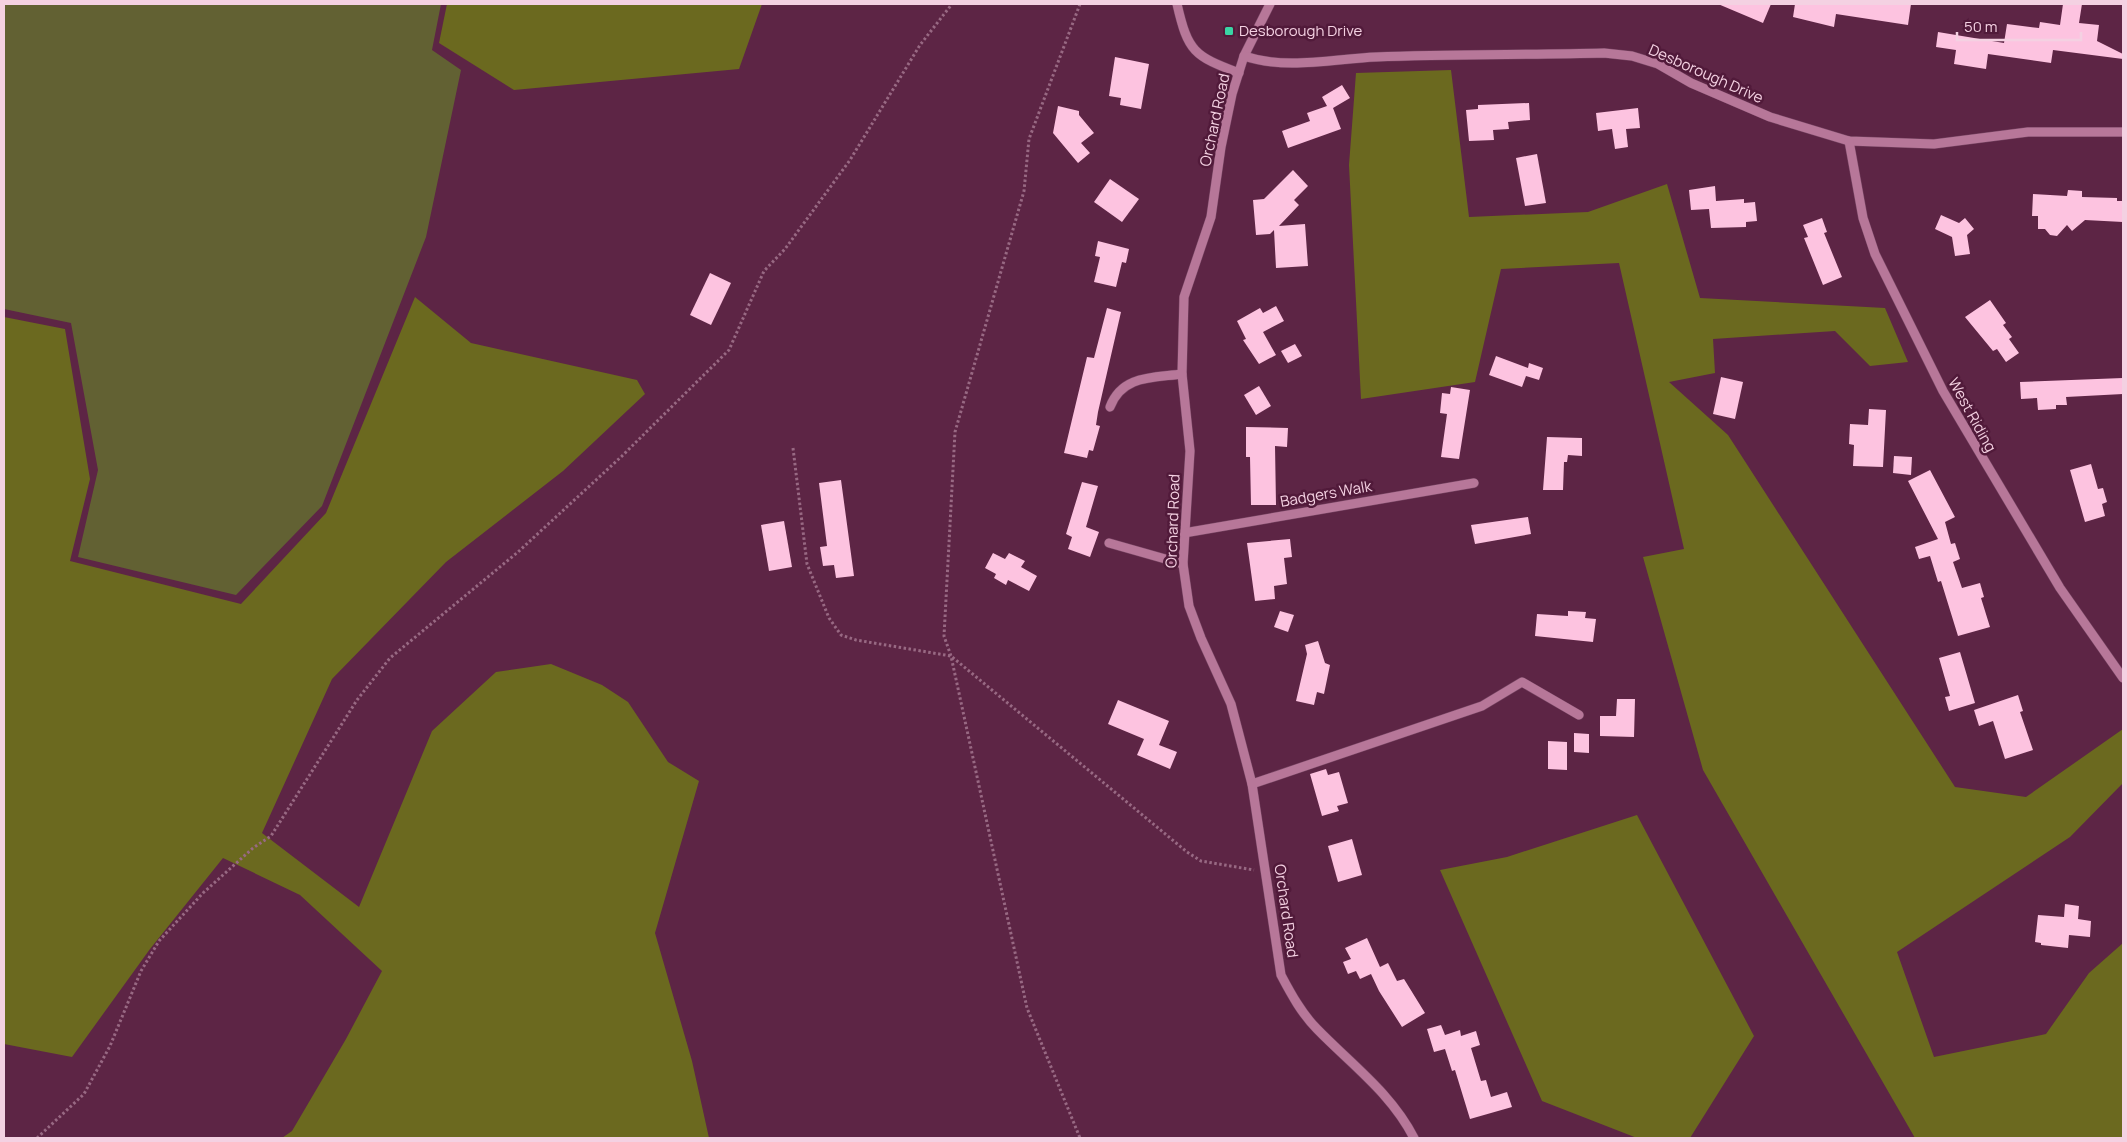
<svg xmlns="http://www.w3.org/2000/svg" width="2127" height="1142" viewBox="0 0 2127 1142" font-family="Manrope,sans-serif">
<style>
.green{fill:#626133}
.forest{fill:#6b691f}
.building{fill:#fdc3e0}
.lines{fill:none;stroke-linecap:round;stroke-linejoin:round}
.minor-casing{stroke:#764562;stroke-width:10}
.path{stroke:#986983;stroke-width:3;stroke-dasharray:2.5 2.5;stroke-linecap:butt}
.minor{stroke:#b77799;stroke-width:9}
.poi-dot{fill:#3ad4a4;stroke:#511a3a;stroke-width:2}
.labels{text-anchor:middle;stroke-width:5;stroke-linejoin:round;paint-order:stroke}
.poi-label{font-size:15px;fill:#f4d1e2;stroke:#511a3a;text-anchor:start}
.street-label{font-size:15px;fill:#f4d1e2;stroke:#511a3a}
</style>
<rect width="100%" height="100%" fill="#5d2545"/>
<!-- green -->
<path class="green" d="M4 4H441L432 50 461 70 426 237 322 506 236 595 78 557 98 470 71 323 4 309Z"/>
<!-- forest -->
<g class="forest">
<path d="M447 4H762L739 69 514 90 439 43Z"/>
<path d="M1451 70 1469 217 1588 212 1667 184 1700 298 1885 308 1908 362 1870 366 1835 331 1713 339 1715 373 1669 382 1728 435 1955 787 2026 797 2123 729V783L2070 837 1897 952 1934 1057 2046 1034 2089 973 2123 943V1138H1915L1703 770 1643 557 1684 549 1619 263 1501 269 1475 382 1361 399 1349 165 1356 73Z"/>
<path d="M415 297 471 343 637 380 645 394 563 471 446 562 332 679 262 833 359 907 432 731 496 672 551 664 602 685 628 702 668 762 699 781 655 933 692 1061 709 1138H282L292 1131 346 1039 382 971 300 895 223 858 150 949 72 1057 4 1044V317L65 329 90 479 70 561 241 604 326 513Z"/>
<path d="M1637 815 1754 1036 1690 1138H1637L1542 1101 1440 870 1507 857Z"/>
</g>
<!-- building -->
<g class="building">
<path d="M1718 4H1771L1763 23Z"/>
<path d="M1795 4H1911L1908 25 1836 14 1834 27 1793 17Z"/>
<path d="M2063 4H2082L2079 23 2099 25 2097 41 2123 54V59L2053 50 2051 63 1988 54 1986 69 1954 64 1956 50 1936 47 1938 32 2004 43 2007 24 2039 28 2040 22 2060 25Z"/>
<path d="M1115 57 1149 64 1141 109 1120 105 1121 98 1109 96Z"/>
<path d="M1342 85 1350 98 1333 108 1341 129 1288 148 1282 131 1310 121 1307 113 1327 106 1322 97Z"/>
<path d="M1529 103 1530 120 1508 122 1509 129 1493 130 1494 140 1469 141 1466 110 1478 109V105Z"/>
<path d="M1058 106 1079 111V115L1094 133 1081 143 1090 153 1078 163 1053 133Z"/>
<path d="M1638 108 1640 128 1626 129 1628 147 1615 149 1612 129 1598 131 1596 113Z"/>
<path d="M1537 154 1546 203 1525 206 1516 158Z"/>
<path d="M1293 170 1308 186 1294 200 1299 205 1279 226 1305 224 1308 266 1276 268 1274 230 1270 234 1256 235 1253 200 1264 199Z"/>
<path d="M1110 179 1139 199 1122 222 1094 202Z"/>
<path d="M1715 186 1716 201 1744 199V203L1755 202 1757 221 1746 222V227L1711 228 1709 209 1691 210 1689 190Z"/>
<path d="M2068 190 2082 191V197L2117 198V201H2123V222L2085 220 2072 231 2067 225 2057 236 2050 235 2045 229H2038V216H2032L2033 194 2067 196Z"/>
<path d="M1941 215 1959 223 1965 218 1974 229 1967 235 1970 254 1955 256 1952 237 1935 229Z"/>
<path d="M1822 218 1827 232 1824 233 1842 277 1823 285 1804 238 1808 237 1803 225Z"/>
<path d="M1098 241 1129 249 1126 263 1122 262 1116 287 1094 282 1100 257 1095 256Z"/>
<path d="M710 273 731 283 711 325 690 315Z"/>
<path d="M1990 300 2006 323 2003 325 2012 337 2009 339 2019 353 2006 362 1997 349 1993 351 1965 317Z"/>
<path d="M1276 306 1284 321 1263 332 1276 355 1259 364 1243 340 1246 339 1237 321 1260 308 1263 313Z"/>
<path d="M1107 308 1121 312 1098 412 1096 425 1100 426 1093 451 1089 450 1087 458 1064 453 1087 357 1094 358Z"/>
<path d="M1295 344 1302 356 1288 363 1281 351Z"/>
<path d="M1496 356 1528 368 1529 363 1543 368 1539 380 1526 376 1522 387 1489 375Z"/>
<path d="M1721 377 1743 382 1735 419 1713 414Z"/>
<path d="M2123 378V394L2066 397 2067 405H2056V409L2038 410 2037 398 2021 399 2020 382Z"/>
<path d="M1259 386 1271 406 1256 415 1244 395Z"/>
<path d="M1451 387 1470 390 1459 459 1441 457 1447 414 1440 413 1442 393 1450 394Z"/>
<path d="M1869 409 1886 410 1883 467 1853 466 1854 445 1849 444 1850 424 1868 425Z"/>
<path d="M1246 427 1288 428 1287 447 1275 446 1276 505H1251L1250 457H1246Z"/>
<path d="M1547 437 1582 438V456L1568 455 1567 462H1564L1563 490H1543Z"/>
<path d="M1894 456 1912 457 1911 475 1893 473Z"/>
<path d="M2091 464 2098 489 2103 488 2107 502 2102 504 2105 516 2085 522 2070 470Z"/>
<path d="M1930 470 1955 517 1945 522 1951 544 1955 543 1960 559 1953 562 1962 588 1980 583 1984 597 1981 598 1990 627 1958 636 1941 581 1938 582 1930 556 1919 559 1915 547 1938 539 1908 481Z"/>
<path d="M841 480 854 576 836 578 834 565 823 566 820 547 827 546 819 483Z"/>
<path d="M1082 482 1098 486 1086 527 1099 532 1090 557 1068 549 1072 537 1066 534Z"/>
<path d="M1528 517 1531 534 1475 544 1471 525Z"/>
<path d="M784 521 792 567 769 571 761 525Z"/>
<path d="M1290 539 1292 557 1284 558 1287 584 1274 586 1275 599 1255 601 1247 543Z"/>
<path d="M993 553 1005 559 1009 553 1025 561 1021 567 1037 576 1029 591 1008 580 1006 585 994 578 996 574 985 568Z"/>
<path d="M1280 611 1294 615 1288 632 1274 627Z"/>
<path d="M1568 611 1586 612 1585 618 1596 619 1593 642 1535 636 1537 614 1568 616Z"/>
<path d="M1318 641 1325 663 1330 665 1324 694 1317 692 1314 705 1296 701 1307 654 1305 645Z"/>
<path d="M1960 652 1975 703 1949 711 1945 697 1950 696 1939 658Z"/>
<path d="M2018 695 2023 711 2020 712 2033 750 2005 759 1993 721 1979 726 1974 710Z"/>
<path d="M1617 699H1635L1634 737 1600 736V716H1616Z"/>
<path d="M1118 700 1169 721 1159 745 1177 752 1170 769 1137 755 1144 739 1108 724Z"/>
<path d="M1574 733 1589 734V753L1574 752Z"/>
<path d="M1548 741 1567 742V770L1548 769Z"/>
<path d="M1326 769 1328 775 1339 772 1348 803 1337 806 1339 811 1322 816 1310 774Z"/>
<path d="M1352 839 1362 875 1338 882 1328 846Z"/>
<path d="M2065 904 2079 906 2078 919 2091 921 2090 937 2069 935 2068 948 2041 945V943L2035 942 2038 915 2064 917Z"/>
<path d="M1367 938 1380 967 1388 963 1397 981 1404 979 1425 1013 1402 1027 1379 991 1371 974 1360 979 1356 971 1348 974 1343 962 1351 959 1345 948Z"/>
<path d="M1441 1025 1445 1035 1460 1030 1461 1036 1476 1031 1480 1045 1471 1048 1481 1081 1486 1080 1491 1097 1507 1092 1512 1107 1470 1119 1455 1070 1452 1071 1445 1049 1434 1052 1427 1029Z"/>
</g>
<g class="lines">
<!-- minor casing -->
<g class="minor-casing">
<g id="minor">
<path d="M1177 4C1188 52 1194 56 1239 73"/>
<path d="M1270 4 1244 56 1232 94 1221 147 1211 217 1184 297 1182 374 1190 451 1183 564 1189 606 1201 638 1231 704 1252 784 1281 975C1291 994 1302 1014 1317 1029 1352 1065 1391 1093 1414 1138"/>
<path d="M1244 56C1286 70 1333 59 1376 57 1452 54 1528 55 1604 53L1632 56 1658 64 1691 83 1770 117 1849 141 1934 144 2028 132H2123"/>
<path d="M1849 141 1863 218 1875 254 1943 391 2060 588 2123 678"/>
<path d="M1110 407C1122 375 1153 378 1182 374"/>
<path d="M1184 533 1474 483"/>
<path d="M1109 543 1183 564"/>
<path d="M1252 784 1482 706 1522 682 1579 715"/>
</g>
</g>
<!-- path -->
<g class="path">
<path d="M1080 4 1029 139 1024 191 955 432 944 636 951 656 1027 1008 1080 1138"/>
<path d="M793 448 807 564 829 618 841 635 856 640 951 656 1187 852 1201 861 1254 870"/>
<path d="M37 1138 84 1094 110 1046 141 971 159 941 203 893 253 848 271 836 357 700 390 658 518 552 622 456 729 350 764 271 785 249 850 160 920 45 952 4"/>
</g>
<!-- minor -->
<use href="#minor" class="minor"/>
</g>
<!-- markers -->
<rect class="poi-dot" x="1224" y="26" width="10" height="10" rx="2.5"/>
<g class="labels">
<!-- poi labels -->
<g class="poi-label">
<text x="1239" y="36">Desborough Drive</text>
</g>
<!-- street labels -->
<g class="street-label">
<text transform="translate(1706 74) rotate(24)" y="5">Desborough Drive</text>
<text transform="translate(1215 120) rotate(-78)" y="5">Orchard Road</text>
<text transform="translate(1972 415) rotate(61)" y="5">West Riding</text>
<text transform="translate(1326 494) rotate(-10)" y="5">Badgers Walk</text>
<text transform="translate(1173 521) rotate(-88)" y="5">Orchard Road</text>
<text transform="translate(1286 911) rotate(82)" y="5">Orchard Road</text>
</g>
</g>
<!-- border -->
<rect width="2127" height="1142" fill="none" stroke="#f4d1e2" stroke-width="10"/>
<!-- scale -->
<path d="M1957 32v8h124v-8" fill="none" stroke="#f4d1e2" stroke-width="2.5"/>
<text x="1964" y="32" font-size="15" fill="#f4d1e2" stroke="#511a3a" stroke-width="4" paint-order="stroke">50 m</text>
</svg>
